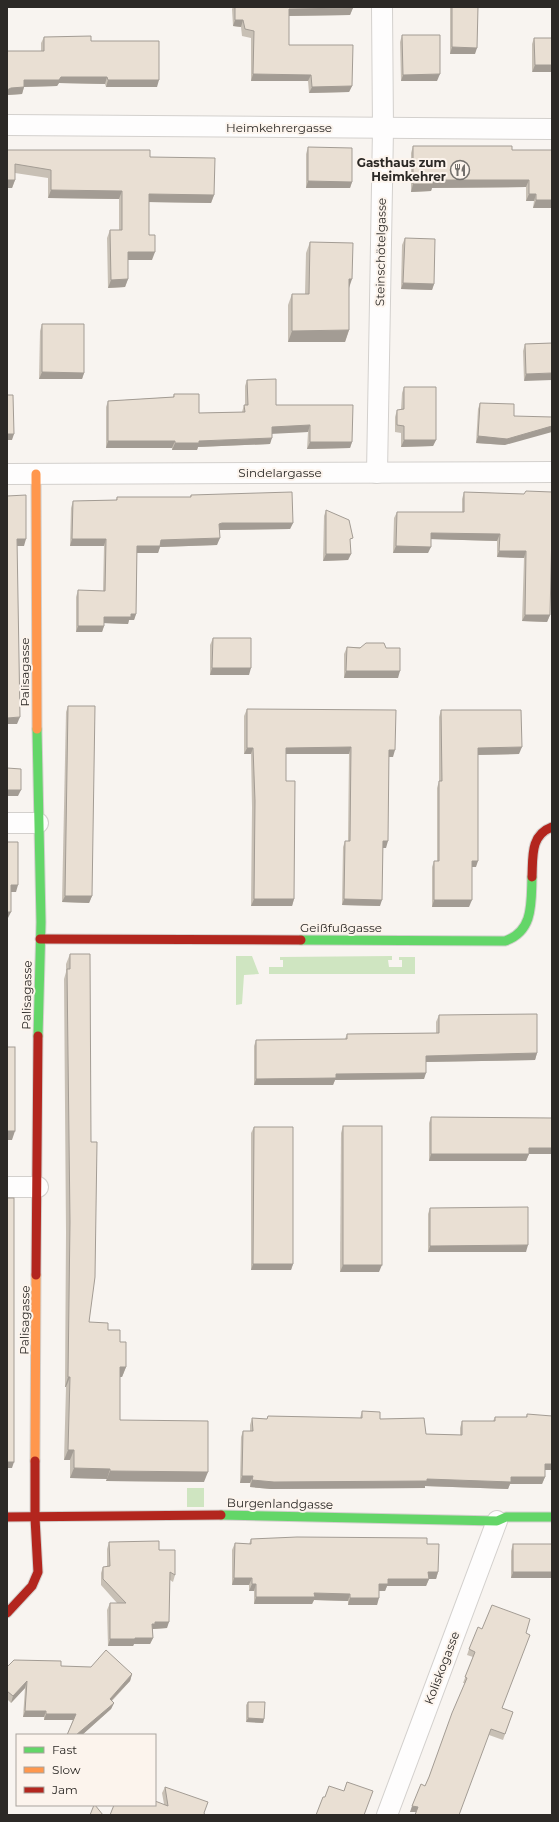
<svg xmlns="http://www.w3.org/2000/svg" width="559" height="1822" viewBox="0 0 559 1822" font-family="Montserrat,sans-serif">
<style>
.green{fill:#cfe5c1}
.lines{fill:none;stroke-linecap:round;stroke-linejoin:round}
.street-casing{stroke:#d3d0cd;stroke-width:22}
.fast-casing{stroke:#d3d0cd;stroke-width:11}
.slow-casing{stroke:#d3d0cd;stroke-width:11}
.jam-casing{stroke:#d3d0cd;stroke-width:11}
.street{stroke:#fefdfd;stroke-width:20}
.fast{stroke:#63d668;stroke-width:9}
.slow{stroke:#ff974d;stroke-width:9}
.jam{stroke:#b3261e;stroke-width:9}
.wall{fill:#c8c0b5}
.shaded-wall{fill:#a39c94}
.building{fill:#e9dfd3;stroke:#a39c94}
.labels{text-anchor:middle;stroke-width:4;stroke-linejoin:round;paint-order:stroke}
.street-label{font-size:12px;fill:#2c2926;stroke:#fcf4ed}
.poi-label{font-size:12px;font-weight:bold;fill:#2c2926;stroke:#fcf4ed;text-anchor:end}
</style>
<rect width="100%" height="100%" fill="#f8f4f0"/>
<!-- green -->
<g class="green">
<path d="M236 956H252L259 974 244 975 242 1004 236 1005Z"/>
<path d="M392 956V960H388L389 967H402V960H399V957H415V974H269V967H283V960H280V957Z"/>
<rect x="187" y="1488" width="17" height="19"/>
</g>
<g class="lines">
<!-- street casing -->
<g class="street-casing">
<g id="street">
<path d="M7 125 552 129"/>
<path d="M377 473 383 129 382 7"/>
<path d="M7 474 552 472"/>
<path d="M7 823H38"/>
<path d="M7 1187H38"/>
<path d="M387 1815 497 1521"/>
</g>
</g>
<!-- fast casing -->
<g class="fast-casing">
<g id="fast">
<path d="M37 729 41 922 38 1036"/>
<path d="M301 940 505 941C534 931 531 903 532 877"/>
<path d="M221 1515 497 1521 506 1517H552"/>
</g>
</g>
<!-- slow casing -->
<g class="slow-casing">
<g id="slow">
<path d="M36 474 37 729"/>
<path d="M35 1461 36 1275"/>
</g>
</g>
<!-- jam casing -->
<g class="jam-casing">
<g id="jam">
<path d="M532 877C533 857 530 835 552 827"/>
<path d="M40 939 301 940"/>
<path d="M36 1275 38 1036"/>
<path d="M7 1517 221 1515"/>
<path d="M7 1613 32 1586 38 1572 35 1518V1461"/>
</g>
</g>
<!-- street -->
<use href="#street" class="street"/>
<!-- fast -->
<use href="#fast" class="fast"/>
<!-- slow -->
<use href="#slow" class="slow"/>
<!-- jam -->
<use href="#jam" class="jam"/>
</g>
<!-- wall -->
<g class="wall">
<path d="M233 7H353L350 15 289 16V45L352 86 349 92 309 93 308 81H251V38L242 36 241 27 233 26 232 9Z"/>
<path d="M450 7H478L475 54H450Z"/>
<path d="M402 35 437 81H401L400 42Z"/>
<path d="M44 37 91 41 157 87H106L105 84 59 83 57 86 24 87 22 94 8 95H7V51H41V43Z"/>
<path d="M534 38H552L532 72V44Z"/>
<path d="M413 146 512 150H552V208H533L534 201H526V187L432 188 431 191 411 192V153Z"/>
<path d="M308 147 352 182 350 188H306V154Z"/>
<path d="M7 150 150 157 214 195 211 203 149 202V235L152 260H128V279L125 287 108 288 107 238 110 230H119V199L48 198V178L15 173V180L12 188Z"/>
<path d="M405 238 434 284 432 290 401 289 402 245Z"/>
<path d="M310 242 349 330 345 342H288V305L292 294H305L306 253Z"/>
<path d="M42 324 84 373 82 379H39L40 331Z"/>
<path d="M552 343 524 381 523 351 525 344Z"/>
<path d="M247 380 276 405 352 442 350 448 307 449 308 432 272 433 270 444 198 447 197 450H172V448H106V407L108 401 173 397 174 394 199 413 242 412 244 405H245V386Z"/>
<path d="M404 387 436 440 433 446 401 447V433L395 432V417L397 410H401L402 393Z"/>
<path d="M480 403 514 416 505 445 476 443 478 409Z"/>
<path d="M464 492 524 494 552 492V536H551L550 615 547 622 522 621 524 558 497 557V541L431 539 428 553H393L394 518 397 512H462V499Z"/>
<path d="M191 495 293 523 290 529 219 530 217 545 160 547 158 553H137L136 614 134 620H129L128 624 104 623V626L102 632H76V597L78 590 103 591 104 546H70L71 508 73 501 116 500 117 497H190Z"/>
<path d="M326 510 350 544 351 554 348 560 323 561 324 516Z"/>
<path d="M213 638 249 675H210V645Z"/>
<path d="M347 647 386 648 398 678H344V654Z"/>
<path d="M68 706 92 896 89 903 62 902 66 712Z"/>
<path d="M247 709 393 757H389L386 848H383L380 906 342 905 343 847 345 841H348L349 754H286V781L294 899 292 906H251L252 807 251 754H244V716Z"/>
<path d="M441 710 519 754 478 755 476 867H472L469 907H432V867L434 861H437V788L439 781V717Z"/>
<path d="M70 954 89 1322 108 1330 120 1342 126 1367 122 1377H120V1420L204 1482 106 1481 107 1479 70 1478V1460H64L66 1387H65L66 1232 64 979 66 972V964Z"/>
<path d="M439 1015 537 1053 535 1060 426 1062 424 1079 335 1080 333 1085H254V1046L256 1040 345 1039 347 1034 436 1033V1022Z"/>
<path d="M431 1117 552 1118V1154H529L526 1161H429V1123Z"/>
<path d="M343 1126 379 1272H340L341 1133Z"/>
<path d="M254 1127 293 1264 291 1270H251V1133Z"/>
<path d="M430 1208 526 1252H428V1214Z"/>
<path d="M362 1411 380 1419 426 1434 460 1435V1428L462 1421H493L495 1417H526L527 1414 545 1470V1477L542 1484H510L508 1489 425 1486V1488L271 1489 250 1487V1483H240L241 1437 243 1431H250V1425L252 1418 267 1419 268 1416 360 1418Z"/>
<path d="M251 1539 427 1544 438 1572 436 1579H429L426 1586H387L385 1591H379L377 1605H348V1601L314 1600 312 1604H254V1591H249V1585H232V1550L235 1543 249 1544Z"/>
<path d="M109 1542 159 1550 175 1575 173 1582 170 1580 167 1628 153 1629V1638L150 1644H134L133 1646H108L107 1610 110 1603H117L101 1585V1573L103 1567H107V1549Z"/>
<path d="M513 1544H552V1578H511V1551Z"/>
<path d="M482 1629 526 1633 502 1708 513 1712 503 1740 489 1735 416 1812H410L425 1786 429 1777 465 1683H463L473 1657 467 1655 469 1649Z"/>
<path d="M61 1666 132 1674 130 1681 112 1701 114 1703 111 1709 82 1735H67L73 1720H44V1717H23L25 1688 11 1703 7 1699V1667Z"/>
<path d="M248 1702 264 1719 263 1723 246 1722V1705Z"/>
<path d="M165 1787 204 1813 205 1815H110L164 1804 162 1793Z"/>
</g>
<!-- shaded-wall -->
<g class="shaded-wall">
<path d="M353 8 350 15 287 16 289 9Z"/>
<path d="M235 20H243L241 27 233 26Z"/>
<path d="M452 47 477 48 475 54H450Z"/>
<path d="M535 65H552V72H532Z"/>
<path d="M253 74 311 75 308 81H251Z"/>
<path d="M440 74 437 81H401L403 75Z"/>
<path d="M61 77H107L105 84 59 83 57 86 22 87 24 80Z"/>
<path d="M108 80H159L157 87H106Z"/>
<path d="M352 86 349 92 309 93 312 87Z"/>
<path d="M24 87 22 94 8 95H7V90L11 88Z"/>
<path d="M7 180H15L12 188H7Z"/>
<path d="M433 180H529L526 187 432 188 431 191 411 192 413 184Z"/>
<path d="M308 181 352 182 350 188H306Z"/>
<path d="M51 190 122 191 119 199 48 198Z"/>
<path d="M149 194 214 195 211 203 146 202Z"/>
<path d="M529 194H536L534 201H526Z"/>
<path d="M536 200H552V208H533Z"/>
<path d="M128 252H155L152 260H125Z"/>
<path d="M128 279 125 287 108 288 111 280Z"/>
<path d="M349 279H352L348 291Z"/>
<path d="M403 283 434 284 432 290 401 289Z"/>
<path d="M349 330 345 342H288L292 331Z"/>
<path d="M42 372 84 373 82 379H39Z"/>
<path d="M552 373V380L524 381 526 374Z"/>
<path d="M310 425 308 432 270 434 272 427Z"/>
<path d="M552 426V432L505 445 476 443 478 436Z"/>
<path d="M7 434H14L12 440H7Z"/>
<path d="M272 438 270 444 198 447 197 450H172L175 443 199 441Z"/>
<path d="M404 440H436L433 446 401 447Z"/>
<path d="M108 441H175L172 448H106Z"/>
<path d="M310 442H352L350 448 307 449Z"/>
<path d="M222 523H293L290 529 219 530V524Z"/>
<path d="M431 533 500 534 497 541 428 539Z"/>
<path d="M220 538 217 545 160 547 158 553H134L137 546 161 540Z"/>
<path d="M17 539H26L24 546H15Z"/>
<path d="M72 539H106L104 546H70Z"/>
<path d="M396 546 431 547 428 553H393Z"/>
<path d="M499 551H526L524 558 497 557Z"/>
<path d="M326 554H351L348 560 323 561Z"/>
<path d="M131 614H136L134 620H129L128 624 102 623 104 617Z"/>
<path d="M525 615H550L547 622 522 621Z"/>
<path d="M78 626H104L102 632H76Z"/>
<path d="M212 668H251L249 675H210Z"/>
<path d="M346 671H400L398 678H344Z"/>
<path d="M20 717 17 724H7V718Z"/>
<path d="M351 747 349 754H284L286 748Z"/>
<path d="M522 747 519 754 476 755 478 748Z"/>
<path d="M247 748H253L251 754H244Z"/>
<path d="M389 750H395L393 757H387Z"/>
<path d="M7 790H21L18 796H7Z"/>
<path d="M383 841H388L386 848H381Z"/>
<path d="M472 861H478L476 867H469Z"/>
<path d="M11 885H18L16 892H8Z"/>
<path d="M65 896H92L89 903 62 902Z"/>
<path d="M254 899H294L292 906H251Z"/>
<path d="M344 899 382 900 380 906 342 905Z"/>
<path d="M434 900H472L469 907H432Z"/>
<path d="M7 912H11L8 918H7Z"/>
<path d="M537 1053 535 1060 424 1062 426 1056Z"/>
<path d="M426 1073 424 1079 335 1080 333 1085H254L256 1079 336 1074Z"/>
<path d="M7 1131H15L12 1140H7Z"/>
<path d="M529 1148H552V1154H526Z"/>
<path d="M431 1154H529L526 1161H429Z"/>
<path d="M528 1245 526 1252H428L430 1246Z"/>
<path d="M253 1264H293L291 1270H251Z"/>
<path d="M343 1265H382L379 1272H340Z"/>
<path d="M120 1367H126L122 1377H116Z"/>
<path d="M68 1377H70L66 1387H65Z"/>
<path d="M68 1450H74L70 1460H64Z"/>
<path d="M7 1462H14L12 1468H7Z"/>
<path d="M545 1464H552V1470H542Z"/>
<path d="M74 1468 110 1469 107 1479 70 1478Z"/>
<path d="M110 1471 208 1472 204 1482 106 1481Z"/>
<path d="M242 1476H253L250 1483H240Z"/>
<path d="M511 1477H545L542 1484H510L508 1489 425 1486V1488L271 1489 250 1487 252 1480 427 1479Z"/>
<path d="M428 1572H438L436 1579H426Z"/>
<path d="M513 1572H552V1578H511Z"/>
<path d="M234 1578H252L249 1585H232Z"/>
<path d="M388 1579H429L426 1586H387L385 1591H377L379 1584Z"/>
<path d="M252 1584H256L254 1591H249Z"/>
<path d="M314 1593 350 1594 348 1601 314 1600 312 1604H254L256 1597Z"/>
<path d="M350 1598H379L377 1605H348Z"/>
<path d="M155 1622H169L167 1628 153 1629 152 1631V1624Z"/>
<path d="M135 1638H153L150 1644H134L133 1646H108L110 1639Z"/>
<path d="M132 1674 130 1681 107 1705 110 1699Z"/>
<path d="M27 1681 25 1688 11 1703 13 1696Z"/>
<path d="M114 1703 111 1709 82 1735H76Z"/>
<path d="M25 1711H46L44 1717H23Z"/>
<path d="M46 1714H76L74 1720H44Z"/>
<path d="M248 1718 264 1719 263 1723 246 1722Z"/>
<path d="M412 1806 418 1807 416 1812H410Z"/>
</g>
<!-- building -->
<g class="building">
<path d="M235 7H353V8L289 9V45H353L352 86 312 87 311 75 253 74 254 31 245 29 243 20H235Z"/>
<path d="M452 7H478L477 48 452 47Z"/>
<path d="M402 35H440V74L403 75Z"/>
<path d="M91 36V41H159V80H108L107 77H61L59 80H24V87L11 88 7 90V51H44V37Z"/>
<path d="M534 38H552V65H535Z"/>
<path d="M413 146H512V150H552V200H536V194H529V180H433V184H413Z"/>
<path d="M308 147 352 148V182L308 181Z"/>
<path d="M7 150H150V157L215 158 214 195 149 194V235H155V252H128V279L111 280 110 230H122V191L51 190V170L15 164V180H7Z"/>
<path d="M405 238 435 239 434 284 403 283Z"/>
<path d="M310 242 353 243 352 279H349V330L292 331V294H309Z"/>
<path d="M42 324H84V373L42 372Z"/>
<path d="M552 343V373L526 374 525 344Z"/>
<path d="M276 379V405H353L352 442H310V425L272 427V438L199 441V443H175V441H108V401L174 397V394H199V413L245 412 244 405H248L247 380Z"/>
<path d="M404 387H436V440H404V426L397 425V410L404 409Z"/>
<path d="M7 395H13L14 434H7Z"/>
<path d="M480 403 514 404V416L552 417V426L507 439 478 436Z"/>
<path d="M526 491 552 492V529L550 615H525L526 551H499L500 534 431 533V547L396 546 397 512H464V492L524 494Z"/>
<path d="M292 492 293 523H222L219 524 220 538 161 540 160 546H137L136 614H131V617H104V626H78V590L105 591 106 539H72L73 501 117 500V497H191V495Z"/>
<path d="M26 495V539H17L20 717 7 718V496Z"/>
<path d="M326 510 349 520 353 538 350 539 351 554H326Z"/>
<path d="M213 638H251V668H212Z"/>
<path d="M366 643H384L386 648H400V671H346L347 647 360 648Z"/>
<path d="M68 706H95L92 896H65Z"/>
<path d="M247 709 396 710 395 750H389L388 841H383L382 900 344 899 345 841H350L351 747 286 748V781H295L294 899H254L255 801 253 748H247Z"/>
<path d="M441 710H521L522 747 478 748V861H472V900H434V861H439V781H442Z"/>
<path d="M7 768 21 769V790H7Z"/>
<path d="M7 842H18V885H11V912H7Z"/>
<path d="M70 954H90L91 1142H97L95 1277 89 1322 108 1323V1330H120V1342H126V1367H120V1420L208 1421V1472L110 1471V1469L74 1468V1450H68L70 1377H68L70 1222 67 969H70Z"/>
<path d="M537 1014V1053L426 1056V1073L336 1074V1078L256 1079V1040L347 1039V1034L439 1033V1015Z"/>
<rect x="7" y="1047" width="8" height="84"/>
<path d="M431 1117 552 1118V1148H529V1154H431Z"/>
<rect x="343" y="1126" width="39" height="139"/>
<path d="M254 1127H293V1264H253Z"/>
<rect x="7" y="1198" width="7" height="264"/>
<path d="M528 1207V1245L430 1246V1208Z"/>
<path d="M362 1411 380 1412V1419L424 1418 426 1434 462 1435V1421H495V1417H527V1414L552 1416V1464H545V1477H511V1482L427 1479V1481L274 1482 252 1480 253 1476H242L243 1431H253L252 1418 267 1419 268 1416 362 1418Z"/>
<path d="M297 1537 427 1538V1544H439L438 1572H428L429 1579H388V1584H379V1598H350V1594L314 1593 315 1597H256V1584H252V1578H234L235 1543 251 1544V1539Z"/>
<path d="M159 1541V1550H175V1575L170 1572 169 1622H155V1624H152L153 1638H135V1639H110V1603H126L103 1579V1567L110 1566 109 1542Z"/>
<rect x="513" y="1544" width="39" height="28"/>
<path d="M492 1605 530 1619 526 1633 530 1635 502 1708 513 1712 505 1734 491 1729 459 1815H415L418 1807 412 1806 421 1784 425 1786 429 1777 452 1713 467 1678 465 1677 475 1652 469 1649 478 1627 482 1629Z"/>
<path d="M106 1650 132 1674 110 1699 114 1703 76 1735H67L76 1714H46V1711H25L27 1681 13 1696 7 1691V1667L14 1660 61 1661V1666L91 1667Z"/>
<path d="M248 1702H265L264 1719 248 1718Z"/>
<path d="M347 1782 373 1791 364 1815H316L323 1797H325L329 1786 344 1791Z"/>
<path d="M165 1787 208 1802 204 1813 205 1815H206H110L114 1805H155V1801L168 1806Z"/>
<path d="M94 1805H95L103 1815H90Z"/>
</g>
<!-- icons -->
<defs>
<g id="restaurant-ring" transform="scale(1)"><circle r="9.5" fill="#fcf4ed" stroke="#73706d" stroke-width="1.5"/><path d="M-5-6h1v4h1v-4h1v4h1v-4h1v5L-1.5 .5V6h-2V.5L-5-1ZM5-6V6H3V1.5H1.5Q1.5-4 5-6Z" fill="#73706d"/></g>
</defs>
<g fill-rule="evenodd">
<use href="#restaurant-ring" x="460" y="170"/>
</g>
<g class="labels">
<!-- street labels -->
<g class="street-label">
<text x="279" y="132">Heimkehrergasse</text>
<text transform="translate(381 252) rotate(-89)" y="4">Steinschötelgasse</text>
<text x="280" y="477">Sindelargasse</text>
<text transform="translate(25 672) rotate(-90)" y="4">Palisagasse</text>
<text x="341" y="932">Geißfußgasse</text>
<text transform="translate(27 995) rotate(-89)" y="4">Palisagasse</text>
<text transform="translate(25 1320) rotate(-89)" y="4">Palisagasse</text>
<text transform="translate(280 1504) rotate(1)" y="4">Burgenlandgasse</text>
<text transform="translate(442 1668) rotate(-69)" y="4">Koliskogasse</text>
</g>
<!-- poi labels -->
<g class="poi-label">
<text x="446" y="167">Gasthaus zum<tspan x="446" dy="14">Heimkehrer</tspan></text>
</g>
</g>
<!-- border -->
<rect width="559" height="1822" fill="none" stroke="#2c2926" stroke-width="16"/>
<!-- legend -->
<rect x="16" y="1734" width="140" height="72" fill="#fcf4ed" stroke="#a9a39d"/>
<rect x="24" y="1747" width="20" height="6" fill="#63d668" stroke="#a9a39d"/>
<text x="52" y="1754" font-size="12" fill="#2c2926">Fast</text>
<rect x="24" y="1767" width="20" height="6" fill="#ff974d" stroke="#a9a39d"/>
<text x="52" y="1774" font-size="12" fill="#2c2926">Slow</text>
<rect x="24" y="1787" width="20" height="6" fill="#b3261e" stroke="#a9a39d"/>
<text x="52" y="1794" font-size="12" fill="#2c2926">Jam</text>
</svg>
